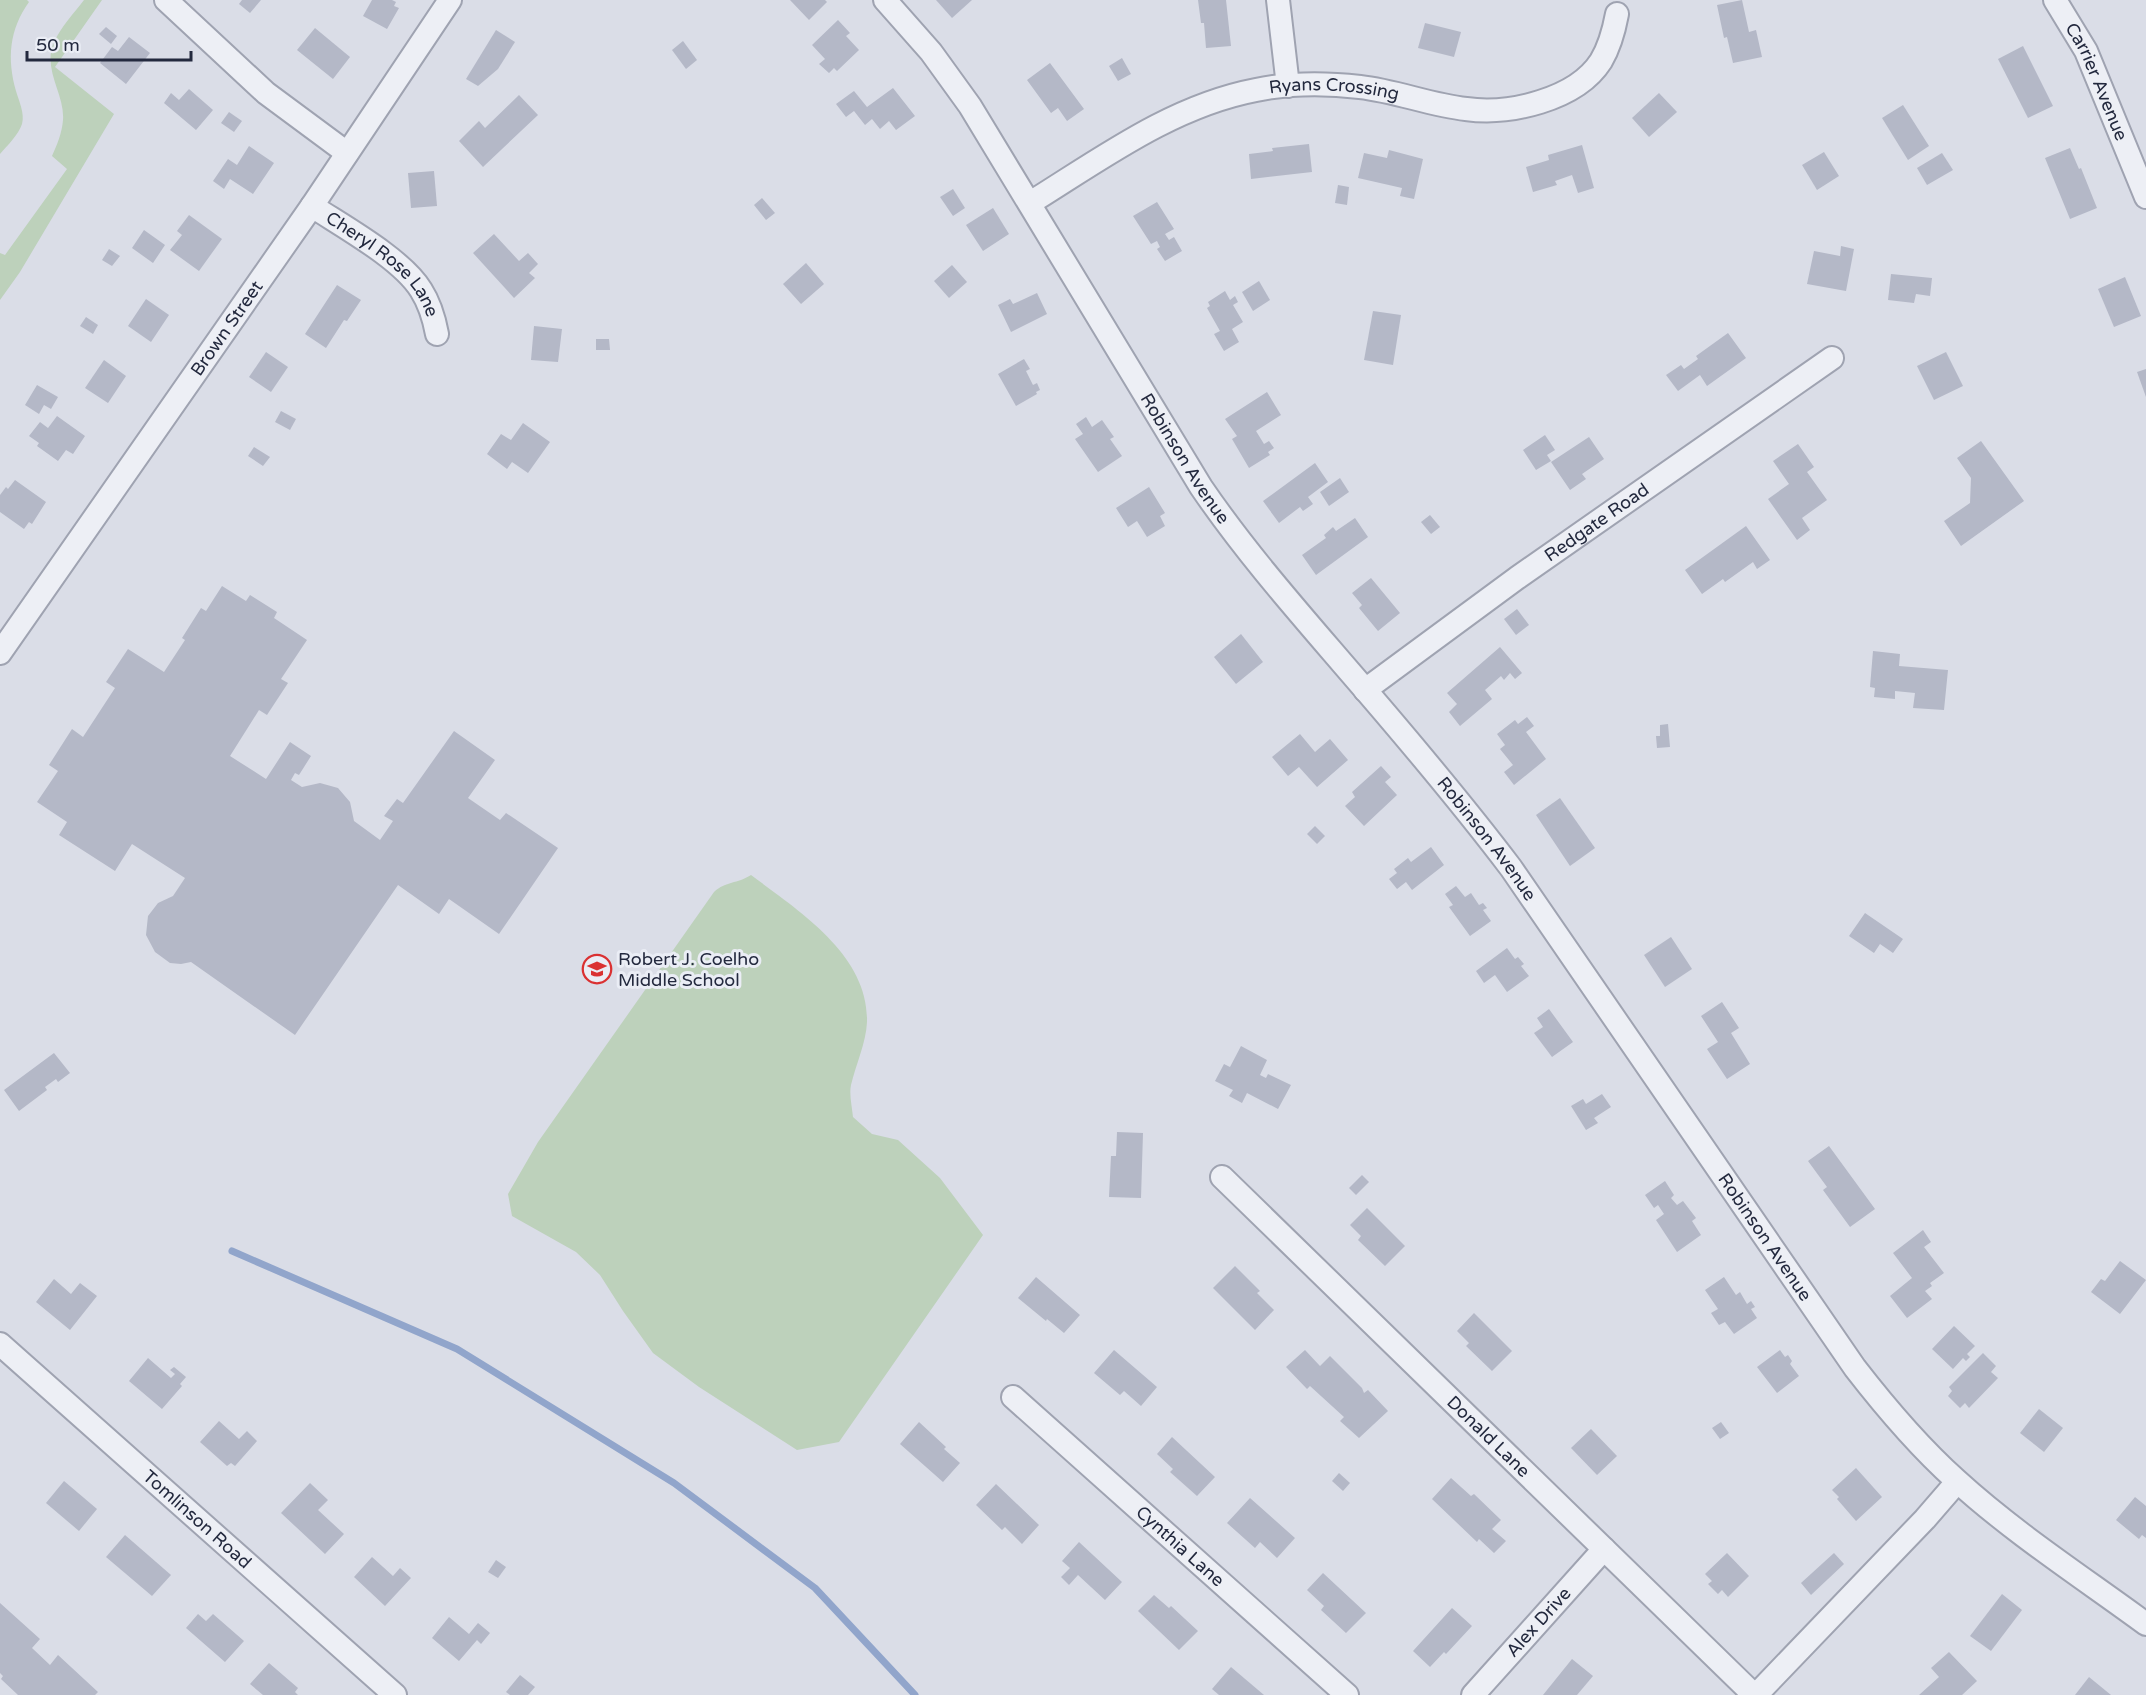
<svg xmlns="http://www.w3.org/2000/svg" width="2146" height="1695" viewBox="0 0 2146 1695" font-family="'Varela Round',sans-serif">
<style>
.green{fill:#bdd1bb}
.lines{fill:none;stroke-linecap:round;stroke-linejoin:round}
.stream{stroke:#91a5cb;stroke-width:7}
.building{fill:#b4b8c7}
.minor-casing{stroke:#9fa3b1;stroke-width:26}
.minor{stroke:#edeff5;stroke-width:22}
.labels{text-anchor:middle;stroke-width:6;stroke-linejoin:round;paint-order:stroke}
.street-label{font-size:18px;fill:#23293e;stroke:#eaedf5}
.poi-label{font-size:18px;fill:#23293e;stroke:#eaedf5;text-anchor:start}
</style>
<rect width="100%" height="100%" fill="#dadde7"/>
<!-- green -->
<g class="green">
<path d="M0 0H27L29 2C9 30 7 59 16 91 19 101 25 114 22 124 19 134 7 146 0 154Z"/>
<path d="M84 0H102L55 67 114 114 20 272 0 300V253L5 255 67 169 52 156C57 145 62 133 63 120 65 94 42 69 54 42 61 27 74 13 84 0Z"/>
<path d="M751 875C799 911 869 955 867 1022 866 1043 856 1064 851 1085 849 1094 852 1107 853 1117L872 1134 898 1140 940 1178 983 1235 839 1442 797 1450 699 1387 653 1353 623 1311 600 1275 576 1252 512 1216 508 1194 538 1142 714 892C726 881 737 884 751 875Z"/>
</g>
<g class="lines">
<!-- stream -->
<path class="stream" d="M232 1251 457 1349 674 1483 815 1588 915 1695"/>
</g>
<!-- building -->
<g class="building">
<path d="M242 0H261L250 13 239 4Z"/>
<path d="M372 0H392L396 2 394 6 399 8 387 29 363 16Z"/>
<path d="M790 0H825L827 2 809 20Z"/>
<path d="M936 0H972L952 18Z"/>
<path d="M1198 0H1226L1231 46 1206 48 1204 23H1201Z"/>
<path d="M1742 0 1749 32 1756 30 1762 57 1733 63 1727 37 1724 38 1717 5Z"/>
<path d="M838 20 850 33 846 36 859 50 837 71 834 68 829 73 819 64 825 59 812 45Z"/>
<path d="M1425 23 1461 32 1454 57 1418 48Z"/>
<path d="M106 27 117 36 111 44 99 34Z"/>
<path d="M315 28 350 57 333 79 297 50Z"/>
<path d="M496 30 515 42 498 69 478 86 466 79Z"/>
<path d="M129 37 150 53 126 84 100 63 112 47 118 51Z"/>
<path d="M683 41 697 60 686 69 672 50Z"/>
<path d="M2023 46 2053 106 2028 118 1998 59Z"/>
<path d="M1122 58 1131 74 1118 81 1109 66Z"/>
<path d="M1050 63 1084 109 1067 121 1058 108 1051 113 1027 80Z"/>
<path d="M893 88 915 116 896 130 889 121 880 129 872 119 865 125 854 111 846 117 836 104 854 91 867 107Z"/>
<path d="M189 89 213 110 196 130 164 103 171 93 179 100Z"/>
<path d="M1659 93 1677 112 1649 137 1632 118Z"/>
<path d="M519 95 538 115 483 167 459 141 479 121 485 128Z"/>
<path d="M1903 105 1929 146 1908 160 1882 118Z"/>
<path d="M229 112 242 121 234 132 221 123Z"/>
<path d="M1309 144 1312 172 1251 179 1249 154 1273 151 1272 148Z"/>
<path d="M1582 145 1594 188 1578 193 1572 175 1555 181 1557 185 1533 192 1526 167 1549 160 1548 155Z"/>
<path d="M249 146 274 163 253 194 230 179 224 189 213 181 228 159 237 165Z"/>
<path d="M2070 148 2079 169 2081 168 2097 208 2070 219 2045 158Z"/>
<path d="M1389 150 1423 159 1414 199 1400 196 1402 188 1358 178 1364 153 1387 158Z"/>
<path d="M1824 152 1839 176 1817 190 1802 165Z"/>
<path d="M1942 153 1953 170 1927 185 1917 168Z"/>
<path d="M434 171 437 206 411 208 408 173Z"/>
<path d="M1338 185 1349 187 1347 205 1335 203Z"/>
<path d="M953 189 965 208 953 216 940 197Z"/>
<path d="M762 198 775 213 766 220 754 205Z"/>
<path d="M1157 202 1174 229 1165 234 1169 240 1174 237 1182 251 1165 261 1157 249 1160 247 1157 241 1151 244 1133 216Z"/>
<path d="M993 208 1009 234 983 251 966 225Z"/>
<path d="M189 215 222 239 199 271 170 250 182 235 177 231Z"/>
<path d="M144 230 165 245 153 263 132 248Z"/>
<path d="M494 234 519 261 528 253 538 264 529 273 535 278 514 298 473 253Z"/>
<path d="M1841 246 1854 249 1846 291 1807 284 1814 251 1840 256Z"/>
<path d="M109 249 120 256 112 266 102 260Z"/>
<path d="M806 263 824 284 801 304 783 284Z"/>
<path d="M952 265 967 282 949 298 934 281Z"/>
<path d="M1891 274 1932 278 1930 296 1916 294 1914 303 1888 300Z"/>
<path d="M2125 277 2141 316 2114 327 2098 289Z"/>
<path d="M1259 281 1270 300 1253 311 1242 292Z"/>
<path d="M337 285 361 300 347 321 344 320 326 348 305 334Z"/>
<path d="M1225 291 1230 300 1235 296 1238 302 1233 305 1243 322 1232 329 1239 342 1224 351 1214 334 1220 331 1207 308 1210 306 1208 302Z"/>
<path d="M1037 293 1047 314 1011 332 998 305 1010 299 1013 304Z"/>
<path d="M146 299 169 315 151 342 128 326Z"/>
<path d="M1373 311 1401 315 1393 365 1364 360Z"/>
<path d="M86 317 98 325 93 334 80 326Z"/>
<path d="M534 326 562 329 558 362 531 360Z"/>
<path d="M1728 333 1746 358 1707 386 1700 375 1678 391 1666 375 1681 365 1684 369 1698 359 1696 356Z"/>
<path d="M596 339H609L610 350H596Z"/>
<path d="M266 352 288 367 271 392 249 377Z"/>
<path d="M1946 352 1963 386 1934 400 1917 366Z"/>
<path d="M1024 359 1030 369 1026 371 1033 385 1037 383 1040 390 1036 392 1037 394 1016 406 998 374Z"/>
<path d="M104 360 126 376 108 403 85 388Z"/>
<path d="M2146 369V397L2137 372Z"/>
<path d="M37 385 58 397 51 409 44 405 39 414 25 405Z"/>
<path d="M1267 392 1281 415 1256 431 1264 444 1269 441 1274 448 1268 452 1270 455 1249 468 1232 439 1237 436 1225 419Z"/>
<path d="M281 411 296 419 290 430 275 422Z"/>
<path d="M57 416 85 436 73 454 66 450 58 461 37 446 39 443 29 436 40 422 48 428Z"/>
<path d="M1086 417 1092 427 1102 420 1114 437 1110 439 1122 456 1098 472 1075 439 1083 434 1076 424Z"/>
<path d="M523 423 550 442 528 473 512 462 507 469 487 454 501 434 511 440Z"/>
<path d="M1545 435 1555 450 1547 455 1551 461 1536 470 1523 450Z"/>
<path d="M1589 437 1604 459 1582 474 1586 479 1570 490 1551 462Z"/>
<path d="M1981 441 2024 501 1961 546 1944 521 1970 503 1971 478 1957 458Z"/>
<path d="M1798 444 1814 467 1807 472 1827 500 1802 518 1810 530 1797 540 1768 499 1789 484 1773 461Z"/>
<path d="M254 447 270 457 263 466 248 456Z"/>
<path d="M1315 463 1328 482 1308 497 1313 504 1303 511 1300 507 1279 523 1263 501Z"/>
<path d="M1340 478 1349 492 1329 506 1320 492Z"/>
<path d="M15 480 46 502 32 524 29 522 24 529 0 512V495L6 487 8 489Z"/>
<path d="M1149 487 1165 513 1160 516 1165 526 1147 537 1137 521 1128 527 1116 508Z"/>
<path d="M1430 515 1440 527 1431 534 1421 522Z"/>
<path d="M1355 518 1368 537 1316 575 1302 555 1326 538 1324 535 1333 527 1336 531Z"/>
<path d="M1746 526 1770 560 1757 569 1753 562 1725 582 1723 579 1702 594 1685 570Z"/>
<path d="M1371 578 1400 613 1378 631 1359 608 1362 605 1352 593Z"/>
<path d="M222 586 246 601 250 595 277 612 274 618 307 640 281 679 288 683 267 715 259 710 230 756 266 779 290 742 311 756 299 775 295 773 291 780 302 787 320 783 338 788 350 802 354 821 380 840 393 821 384 816 397 799 403 803 454 731 495 760 468 798 500 820 506 813 558 848 499 934 449 899 439 914 398 885 295 1035 191 962 181 964 170 963 155 952 146 935 148 916 158 903 173 896 185 878 132 844 115 871 59 835 67 822 37 802 58 771 49 765 72 729 83 737 115 688 106 682 128 649 164 672 185 640 182 638 201 608 206 611Z"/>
<path d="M1517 609 1529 625 1516 635 1504 619Z"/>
<path d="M1241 634 1263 662 1236 684 1214 657Z"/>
<path d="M1500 647 1522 673 1515 679 1510 673 1504 680 1501 676 1485 690 1492 699 1460 726 1449 712 1457 704 1447 693Z"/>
<path d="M1873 651 1900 654 1899 666 1948 670 1944 710 1913 708 1915 693 1895 691V699L1874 697 1875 688 1870 687Z"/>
<path d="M1527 717 1534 726 1526 732 1546 759 1514 785 1504 772 1513 765 1500 749 1505 745 1497 734 1515 720 1518 724Z"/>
<path d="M1668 724 1670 747 1657 748 1656 736H1660V725Z"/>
<path d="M1300 734 1315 752 1330 739 1348 760 1317 787 1299 767 1288 776 1272 757Z"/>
<path d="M1381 766 1391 777 1385 782 1397 795 1364 826 1345 806 1355 797 1352 792Z"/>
<path d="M1560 798 1595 848 1570 866 1536 815Z"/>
<path d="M1315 826 1325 836 1317 844 1307 834Z"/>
<path d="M1431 847 1444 865 1412 890 1406 882 1397 889 1389 879 1397 873 1394 869 1408 858 1411 862Z"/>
<path d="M1456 886 1465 897 1471 893 1479 905 1483 903 1487 908 1483 910 1491 921 1470 936 1449 907 1453 905 1445 894Z"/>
<path d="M1865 913 1903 939 1893 953 1880 944 1874 953 1849 936Z"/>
<path d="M1671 937 1692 969 1665 987 1644 955Z"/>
<path d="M1507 948 1515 959 1518 957 1524 964 1521 966 1529 976 1507 992 1495 975 1484 983 1476 971Z"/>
<path d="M1722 1002 1739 1028 1731 1033 1750 1064 1727 1079 1707 1049 1718 1042 1701 1016Z"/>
<path d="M1549 1009 1573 1042 1552 1057 1534 1033 1543 1027 1537 1018Z"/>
<path d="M1241 1046 1267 1060 1260 1075 1266 1078 1268 1074 1291 1085 1278 1109 1247 1093 1242 1103 1229 1096 1233 1090 1215 1081 1224 1064 1230 1067Z"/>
<path d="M54 1053 70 1073 58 1082 56 1079 45 1087 47 1090 19 1111 4 1090Z"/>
<path d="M1602 1094 1611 1107 1594 1118 1598 1123 1586 1130 1571 1106 1583 1099 1586 1104Z"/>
<path d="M1117 1132 1143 1133 1141 1198 1109 1197 1111 1156H1116Z"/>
<path d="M1829 1146 1875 1209 1850 1227 1823 1190 1827 1187 1808 1161Z"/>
<path d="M1362 1175 1369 1182 1356 1195 1349 1188Z"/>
<path d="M1665 1181 1674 1195 1671 1198 1677 1205 1683 1201 1696 1218 1692 1221 1701 1235 1677 1252 1656 1220 1664 1214 1658 1205 1654 1208 1645 1195Z"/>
<path d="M1367 1208 1405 1246 1385 1266 1358 1240 1361 1236 1350 1225Z"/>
<path d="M1923 1230 1931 1242 1924 1247 1944 1273 1930 1283 1932 1286 1925 1291 1932 1299 1907 1318 1890 1296 1912 1278 1893 1253Z"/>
<path d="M2120 1261 2146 1280 2120 1314 2091 1292 2101 1279 2105 1281Z"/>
<path d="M1235 1266 1260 1291 1257 1293 1274 1310 1255 1330 1213 1288Z"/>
<path d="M1036 1277 1080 1315 1064 1333 1047 1319 1046 1321 1018 1298Z"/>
<path d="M1724 1277 1736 1295 1740 1292 1747 1304 1751 1301 1755 1307 1751 1309 1757 1318 1734 1334 1725 1322 1719 1325 1711 1313 1718 1309 1705 1290Z"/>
<path d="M54 1279 71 1294 80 1283 97 1296 70 1330 36 1302Z"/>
<path d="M1474 1313 1512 1351 1492 1371 1466 1346 1469 1343 1457 1331Z"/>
<path d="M1954 1326 1975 1346 1967 1354 1970 1357 1966 1361 1963 1358 1953 1369 1932 1349Z"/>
<path d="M1114 1350 1157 1387 1141 1406 1124 1391 1120 1395 1094 1373Z"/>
<path d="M1305 1350 1320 1366 1330 1356 1362 1388 1364 1393 1368 1390 1388 1411 1359 1438 1340 1421 1344 1417 1310 1386 1307 1389 1286 1367Z"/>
<path d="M1780 1350 1785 1357 1788 1355 1792 1361 1790 1364 1799 1376 1777 1393 1757 1367Z"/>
<path d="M1983 1353 1996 1366 1991 1372 1998 1378 1969 1408 1965 1403 1960 1408 1948 1396 1952 1391 1949 1387Z"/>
<path d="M148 1358 171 1378 175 1374 170 1370 174 1367 186 1377 180 1384 182 1386 162 1409 129 1381Z"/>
<path d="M2039 1409 2063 1428 2044 1452 2020 1433Z"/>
<path d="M219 1421 239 1439 247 1431 257 1441 235 1466 231 1463 227 1466 200 1442Z"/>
<path d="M919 1422 946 1447 944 1449 960 1463 943 1482 900 1444Z"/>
<path d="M1721 1422 1729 1433 1720 1439 1712 1428Z"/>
<path d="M1591 1429 1617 1456 1597 1475 1571 1448Z"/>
<path d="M1172 1437 1215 1477 1197 1496 1170 1472 1173 1469 1157 1454Z"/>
<path d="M1856 1468 1882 1497 1856 1521 1837 1499 1839 1497 1832 1490Z"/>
<path d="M1339 1473 1350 1483 1343 1491 1332 1481Z"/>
<path d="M1451 1478 1471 1496 1474 1494 1501 1520 1492 1529 1506 1541 1494 1553 1479 1539 1477 1542 1432 1499Z"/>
<path d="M64 1481 97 1509 79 1531 46 1503Z"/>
<path d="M310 1483 328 1500 318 1510 344 1534 325 1554 281 1513Z"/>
<path d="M996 1484 1039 1525 1022 1544 1005 1527 1002 1530 976 1505Z"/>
<path d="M2135 1497 2146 1506V1538L2142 1535 2139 1539 2116 1520Z"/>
<path d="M1250 1498 1295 1538 1277 1558 1260 1542 1255 1548 1227 1523Z"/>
<path d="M125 1535 171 1575 152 1596 106 1557Z"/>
<path d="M1079 1542 1122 1582 1105 1600 1078 1575 1069 1585 1061 1577 1070 1568 1062 1561Z"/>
<path d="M1727 1553 1749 1576 1728 1597 1722 1590 1718 1594 1708 1584 1712 1581 1705 1574Z"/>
<path d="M1834 1553 1844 1564 1811 1595 1801 1583Z"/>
<path d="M372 1557 393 1576 400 1568 411 1578 385 1606 354 1577Z"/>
<path d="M496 1560 506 1567 498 1578 488 1572Z"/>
<path d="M1323 1573 1366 1613 1346 1633 1321 1610 1324 1606 1307 1590Z"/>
<path d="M2002 1594 2022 1610 1991 1651 1970 1636Z"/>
<path d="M1154 1595 1169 1608 1171 1606 1198 1631 1179 1650 1138 1611Z"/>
<path d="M0 1603 40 1639 32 1648 50 1665 58 1655 98 1692 95 1695H18L1 1679 3 1676 0 1673Z"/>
<path d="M1452 1608 1472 1626 1446 1654 1444 1652 1430 1667 1413 1651Z"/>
<path d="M198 1614 206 1621 213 1614 244 1641 225 1662 186 1628Z"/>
<path d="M449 1617 469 1634 478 1623 490 1633 481 1644 477 1640 459 1661 432 1638Z"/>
<path d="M1949 1652 1977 1681 1962 1695H1919L1939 1677 1931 1668Z"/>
<path d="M1572 1659 1593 1676 1577 1695H1543Z"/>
<path d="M269 1663 298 1688 295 1692 298 1695H263L250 1684Z"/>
<path d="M1231 1667 1264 1695H1219L1212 1689Z"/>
<path d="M520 1675 535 1687 528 1695H510L506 1692Z"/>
<path d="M2089 1677 2111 1695H2075Z"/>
</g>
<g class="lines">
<!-- minor casing -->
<g class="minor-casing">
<g id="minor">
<path d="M166 0 266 93 347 153"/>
<path id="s1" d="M885 0 931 52 970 106 1201 487C1244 550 1294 607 1343 664 1401 731 1458 798 1511 868L1855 1368C1886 1408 1918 1446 1956 1480 2014 1533 2082 1577 2146 1624"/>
<path d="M1278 0 1288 86"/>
<path id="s2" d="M2055 0 2086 51 2146 197"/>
<path id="s3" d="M1030 203C1101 159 1172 106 1256 90 1289 83 1326 83 1360 87 1396 91 1430 105 1466 109 1509 115 1576 100 1601 61 1610 46 1614 30 1617 14"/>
<path id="s4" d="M312 206C344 227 402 259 421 290 430 304 434 318 437 334"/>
<path id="s5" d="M0 653 312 206 450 0"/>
<path id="s6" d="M1365 690 1517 578 1832 358"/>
<path id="s7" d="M1222 1177 1754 1695"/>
<path id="s8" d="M0 1344 395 1695"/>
<path id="s9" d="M1013 1397 1347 1695"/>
<path id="s10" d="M1473 1695 1604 1549"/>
<path d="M1756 1695 1925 1519 1957 1482"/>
</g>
</g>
<!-- minor -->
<use href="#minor" class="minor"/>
</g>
<!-- icons -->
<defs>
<g id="school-ring" transform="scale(1.5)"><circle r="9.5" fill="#eaedf5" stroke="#da3132" stroke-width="1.5"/><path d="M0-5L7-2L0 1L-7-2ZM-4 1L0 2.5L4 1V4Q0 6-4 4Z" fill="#da3132"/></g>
</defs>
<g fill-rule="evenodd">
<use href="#school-ring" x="597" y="969"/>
</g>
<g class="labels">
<!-- street labels -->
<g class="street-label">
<text dy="6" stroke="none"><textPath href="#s2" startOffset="92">Carrier Avenue</textPath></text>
<text dy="6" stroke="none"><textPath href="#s3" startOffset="333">Ryans Crossing</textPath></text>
<text dy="6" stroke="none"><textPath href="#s4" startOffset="93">Cheryl Rose Lane</textPath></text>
<text dy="6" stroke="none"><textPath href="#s5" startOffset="396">Brown Street</textPath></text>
<text dy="6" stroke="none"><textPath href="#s1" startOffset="549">Robinson Avenue</textPath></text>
<text dy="6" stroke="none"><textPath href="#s6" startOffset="286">Redgate Road</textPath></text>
<text dy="6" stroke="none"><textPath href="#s1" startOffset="1035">Robinson Avenue</textPath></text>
<text dy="6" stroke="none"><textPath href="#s1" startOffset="1521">Robinson Avenue</textPath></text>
<text dy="6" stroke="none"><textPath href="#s7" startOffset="372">Donald Lane</textPath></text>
<text dy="6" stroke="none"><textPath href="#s8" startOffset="264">Tomlinson Road</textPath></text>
<text dy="6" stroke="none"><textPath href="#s9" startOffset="224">Cynthia Lane</textPath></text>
<text dy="6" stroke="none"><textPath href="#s10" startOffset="98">Alex Drive</textPath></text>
</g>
<!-- poi labels -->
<g class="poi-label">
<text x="618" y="965">Robert J. Coelho<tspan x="618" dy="21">Middle School</tspan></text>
</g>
</g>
<!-- scale -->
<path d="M27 51v9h164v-9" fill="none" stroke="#23293e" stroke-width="3"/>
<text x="36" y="51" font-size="18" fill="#23293e" stroke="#eaedf5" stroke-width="4.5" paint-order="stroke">50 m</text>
</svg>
